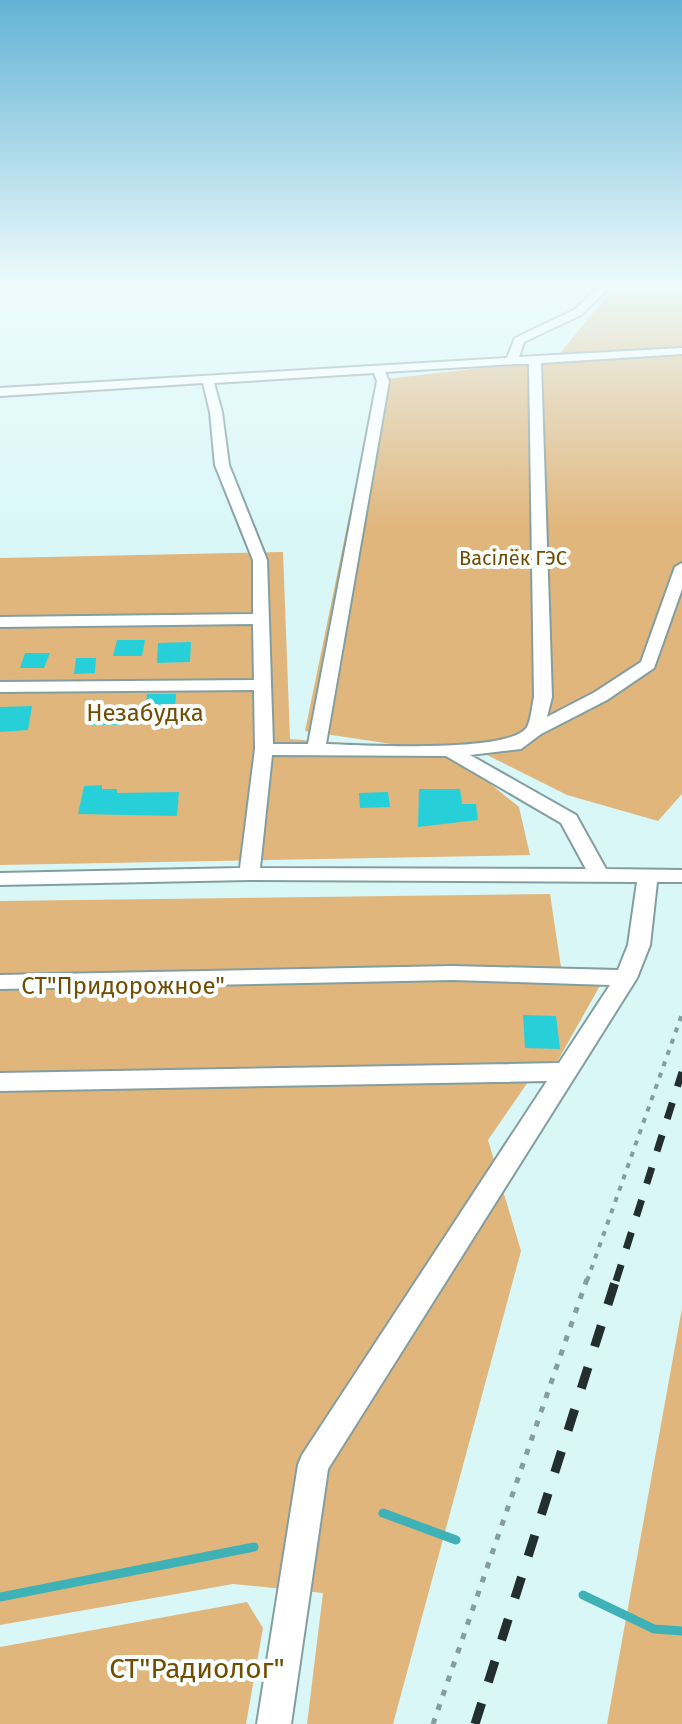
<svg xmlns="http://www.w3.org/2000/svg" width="682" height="1724" viewBox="0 0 682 1724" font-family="'Fira Sans',sans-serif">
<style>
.green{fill:#e0b67c}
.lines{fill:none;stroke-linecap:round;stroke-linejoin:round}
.stream{stroke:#3fb2b8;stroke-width:9}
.building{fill:#27d0d8}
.minor-casing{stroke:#849e9f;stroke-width:4}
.path-far1{stroke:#879c9d;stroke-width:4;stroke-dasharray:5 7;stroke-linecap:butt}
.path{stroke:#879c9d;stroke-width:5;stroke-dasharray:6 9;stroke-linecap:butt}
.minor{fill:#fff;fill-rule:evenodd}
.rail-far1{stroke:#232f2f;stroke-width:7;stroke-dasharray:17 17;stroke-linecap:butt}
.rail{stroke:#232f2f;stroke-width:9;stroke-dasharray:22 22;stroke-linecap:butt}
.labels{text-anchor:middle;stroke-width:8;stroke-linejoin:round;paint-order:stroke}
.far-park-label{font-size:20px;fill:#724c01;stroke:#f9ffff}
.park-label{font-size:24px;fill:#724c01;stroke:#f9ffff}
.near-park-label{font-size:28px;fill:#724c01;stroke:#f9ffff}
</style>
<rect width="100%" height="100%" fill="#daf7f8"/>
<!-- green -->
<g class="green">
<path d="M615 286H682V348L557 357Z"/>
<path d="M682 351V794L658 821 567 795 475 749 451 752 519 807 530 855 0 865V558L283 552 290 739 432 750 305 731 377 380 535 362Z"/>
<path d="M550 894 561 967 610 968 557 1062 541 1063 488 1140 521 1251 393 1724H307L323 1593 233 1584 0 1625V901Z"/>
<path d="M682 1308V1724H607Z"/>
<path d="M247 1602 263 1628 246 1724H0V1647Z"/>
</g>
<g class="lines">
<!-- stream -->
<g class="stream">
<path d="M383 1513 456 1540"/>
<path d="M583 1595 654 1629 682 1631"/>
<path d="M0 1597 254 1547"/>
</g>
</g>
<!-- building -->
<g class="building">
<path d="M117 640H145L142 656H113Z"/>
<path d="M191 642 190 662 157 663 158 643Z"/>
<path d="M25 653H50L44 668H20Z"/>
<path d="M76 658H96L95 673 74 674Z"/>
<path d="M147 694H176L175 711 145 712Z"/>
<path d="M32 706 28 730 0 732V707Z"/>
<path d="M94 707H127L124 725H91Z"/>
<path d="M102 785V789H117V793L179 792 177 816 78 814 84 786Z"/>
<path d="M419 789H460L462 804H476L478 820 418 827Z"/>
<path d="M388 792 390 807 360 808 359 793Z"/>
<path d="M523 1015 556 1016 560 1049 525 1048Z"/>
</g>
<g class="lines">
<!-- minor casing -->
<g class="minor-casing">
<path id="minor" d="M600 286H611L581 315 524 342 519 357 682 348V354L541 363 552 697 547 717 595 692 641 662 675 567 682 563V589L654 668 607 700 541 734 521 749 470 755 576 815 606 869 682 870V882H657L650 945 637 978 328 1469 291 1724H257L298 1465 302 1455 547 1081 0 1091V1073L559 1063 610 985 452 980 0 989V975L452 966 618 970 628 945 637 882 249 880 0 885V873L240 868 255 749 254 690 0 692V682L254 680 253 624 0 627V617L253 614V560L215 465 210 412 203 383 0 396V388L507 358 515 338 574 310ZM516 364H529L534 697C532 706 531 720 527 727 510 754 360 745 326 744L389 381 385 372ZM374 373 377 381 308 744H273L267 560 229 465 222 412 214 383ZM272 755 446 756 561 823 586 869 260 868Z"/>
</g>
<!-- path-far1 -->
<path class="path-far1" d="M587 1281 682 1014"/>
<!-- path -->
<path class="path" d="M433 1724 587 1279"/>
<!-- minor -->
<use href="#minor" class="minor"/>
<!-- rail-far1 -->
<path class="rail-far1" d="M616 1281 682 1072"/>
<!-- rail -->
<path class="rail" d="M475 1724 616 1279"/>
</g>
<!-- sky -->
<linearGradient id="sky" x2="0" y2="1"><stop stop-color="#64b3d5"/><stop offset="0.54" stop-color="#eefbfc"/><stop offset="1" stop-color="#eefbfc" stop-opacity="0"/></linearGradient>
<rect width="682" height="528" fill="url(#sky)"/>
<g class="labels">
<!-- far-park labels -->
<g class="far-park-label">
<text x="513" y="565">Васілёк ГЭС</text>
</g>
<!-- park labels -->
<g class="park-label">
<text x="145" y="721">Незабудка</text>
<text x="123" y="994">СТ"Придорожное"</text>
</g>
<!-- near-park labels -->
<g class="near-park-label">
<text x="197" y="1678">СТ"Радиолог"</text>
</g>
</g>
</svg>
